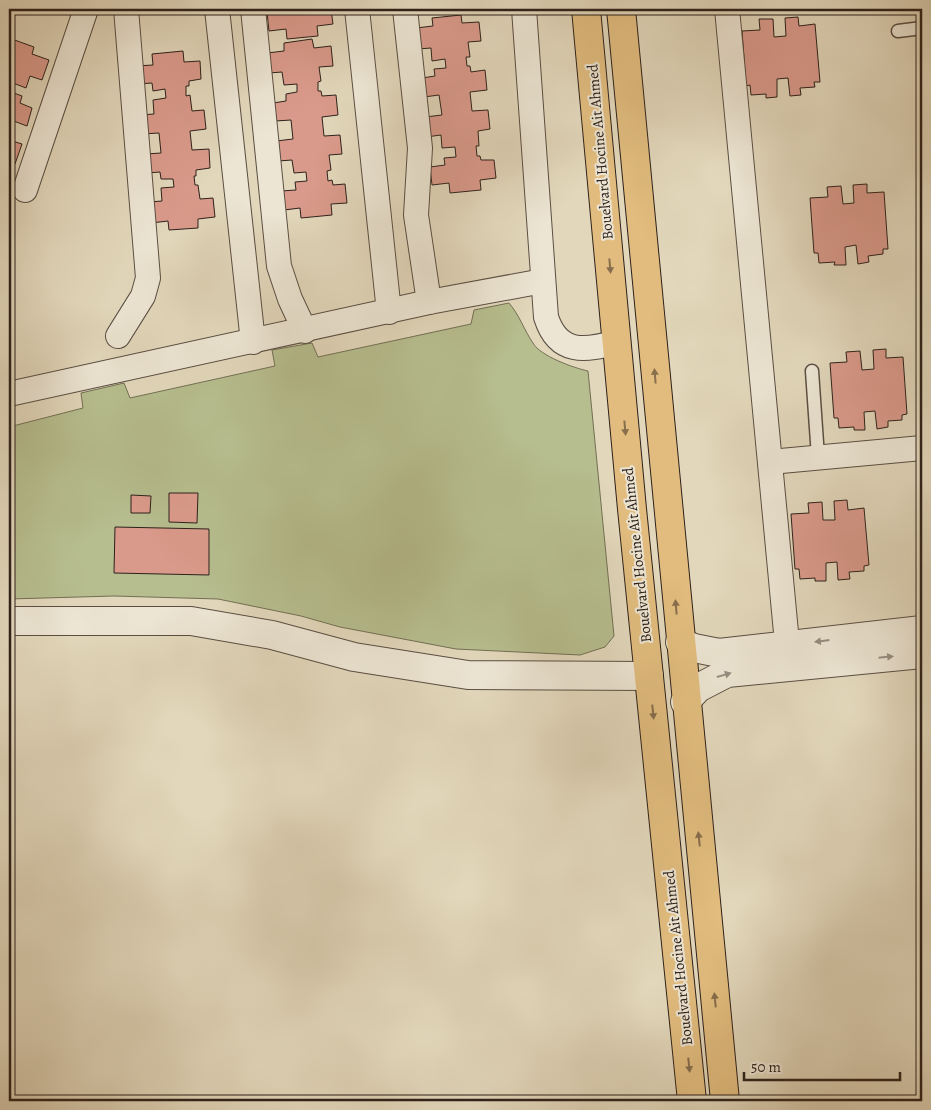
<svg xmlns="http://www.w3.org/2000/svg" width="931" height="1110" viewBox="0 0 931 1110" font-family="Alegreya,serif">
<style>
.grass{fill:#b6bd8e;stroke:#726f54}
.building{fill:#da9a8b;stroke:#2d211b}
.lines{fill:none;stroke-linecap:round;stroke-linejoin:round}
.service-casing{stroke:#5a4e43;stroke-width:15}
.minor-casing{stroke:#5a4e43;stroke-width:26}
.tertiary-casing{stroke:#5a4e43;stroke-width:30}
.primary-casing{stroke:#2d211b;stroke-width:30}
.service{stroke:#ece5d3;stroke-width:12}
.minor{stroke:#ece5d3;stroke-width:24}
.tertiary{stroke:#ece5d3;stroke-width:28}
.primary{stroke:#e1bc7e;stroke-width:28}
.oneway{fill:#876e4c}
.oneway2{fill:#968d80}
.labels{text-anchor:middle;stroke-width:4;stroke-linejoin:round;paint-order:stroke}
.street-label{font-size:15px;fill:#2d211b;stroke:#ece5d3}
</style>
<rect width="100%" height="100%" fill="#e2d7bb"/>
<filter id="stains"><feTurbulence type="fractalNoise" baseFrequency=".004" numOctaves="4"/><feColorMatrix values="0 0 0 0 .2 0 0 0 0 .09 0 0 0 0 .02 0 0 0 .5 -.17"/></filter>
<radialGradient id="worn" r=".72"><stop offset=".6" stop-color="#630" stop-opacity="0"/><stop offset="1" stop-color="#630" stop-opacity=".3"/></radialGradient>
<!-- grass -->
<path class="grass" d="M509 303C520 316 524 330 533 343 540 356 574 368 588 371L614 636 605 647 580 655 456 649 340 627 301 616 218 599 114 596 9 599V427L83 408 81 393 124 383 130 398 275 366 272 350 312 343 318 357 471 324 474 310Z"/>
<!-- building -->
<g class="building">
<path d="M281 9H331L333 24 317 26 318 36 287 39 286 29 269 31 267 12 281 11Z"/>
<path d="M461 15 462 23 479 22 481 41 468 42 470 57H466L467 66H470L471 72 485 70 487 90 470 92 472 111 488 110 490 129 478 131 479 146H476L477 156H480L481 160H494L496 178 480 180 481 190 450 193 449 183 432 185 430 167 445 165 444 158 456 157 455 147 442 148 441 135 426 137 425 117 442 115 439 95 424 97 422 78 435 76 434 69 446 68 445 59 432 61 431 48 418 49 416 28 433 26 432 18Z"/>
<path d="M798 17 799 26 815 24 820 82H814L815 87 800 88 801 95 790 96 788 78 777 79V97L766 98V94L751 95 750 85 746 86 742 31 760 30 759 19H773L774 37 786 36 785 18Z"/>
<path d="M9 38 34 47 32 54 49 60 42 80 30 76 26 88 13 83 11 92 22 96 20 103 32 108 27 126 11 120 9 129Z"/>
<path d="M312 39 314 48 331 46 333 66 319 67 321 81 318 82V91H321L322 96 336 95 338 115 322 117 324 136 340 135 342 154 329 155 331 170 327 171 328 181 332 180 333 185 345 184 347 203 331 204 332 215 301 218 300 208 284 210 281 191 296 190 295 182 307 181 306 172 294 173 292 160 278 161 276 141 293 139 291 120 275 121 273 103 286 101V94L297 92V84L284 85 282 72 269 73 267 53 284 51V43Z"/>
<path d="M183 51 184 62 200 61 201 79 189 81V86H186V96L190 95 192 111 204 110 206 129 190 131 192 150 209 149 210 168 196 170V176H194L195 185H198L200 199 213 198 215 217 198 219V228L169 230 168 221 151 223 149 202 162 201 161 188 174 187 173 179H161L160 172 147 173 145 154 161 153 159 133 142 134 140 115 154 114 153 100 166 98 165 89 153 91 152 83 138 84 136 66 153 65 152 54Z"/>
<path d="M9 140 22 144 15 164 9 161Z"/>
<path d="M867 184V193L884 192 888 249H883V254L868 256 869 262 858 264 856 245 845 247 846 265H834L835 262 819 263 818 253H814L810 198 828 197 827 187 841 186 843 204 854 203 853 185Z"/>
<path d="M886 349V358L903 357 907 414 902 415V420L888 421V427L877 429 875 411 864 412 865 430H854V427L839 428 838 418H834L830 363 847 362 846 352 860 351 862 370 874 369 873 350Z"/>
<path d="M169 493H198L197 523 169 522Z"/>
<path d="M131 495 151 496 150 513H131Z"/>
<path d="M847 500 848 510 864 508 869 565 864 566V571L849 572 850 579 838 580 837 562 826 563V581H815V578L800 579 799 569H795L791 514 809 513 808 503 822 502 823 520H835L834 501Z"/>
<path d="M115 527 209 529V575L114 573Z"/>
</g>
<g class="lines">
<!-- service casing -->
<g class="service-casing">
<g id="service">
<path d="M898 31 922 28"/>
<path d="M812 371 818 457"/>
</g>
</g>
<!-- minor casing -->
<g class="minor-casing">
<g id="minor">
<path d="M217 9 253 342"/>
<path d="M253 9 279 266 290 299 305 331"/>
<path d="M357 9 389 312"/>
<path d="M405 9 420 148 416 215 429 302"/>
<path d="M524 9 546 317C558 355 585 351 617 342"/>
<path d="M727 9 789 664"/>
<path d="M25 190 86 9"/>
<path d="M118 336 143 296 148 278 126 9"/>
<path d="M9 394 429 302 543 281"/>
<path d="M770 462 922 448"/>
</g>
</g>
<!-- tertiary casing -->
<g class="tertiary-casing">
<g id="tertiary">
<path d="M9 621H191L272 635 354 657 468 675 649 676"/>
<path d="M680 642 694 648 719 653 922 630"/>
<path d="M685 702 698 688 727 673 922 654"/>
</g>
</g>
<!-- primary casing -->
<g class="primary-casing">
<g id="primary">
<path d="M586 9 632 509 692 1101"/>
<path d="M621 9 725 1101"/>
</g>
</g>
<!-- service -->
<use href="#service" class="service"/>
<!-- minor -->
<use href="#minor" class="minor"/>
<!-- tertiary -->
<use href="#tertiary" class="tertiary"/>
<!-- primary -->
<use href="#primary" class="primary"/>
</g>
<!-- one-way arrows -->
<defs><path id="oneway-solid" d="M-6-.8H1V-3.2L6.5 0L1 3.2V.8H-6Z" transform="scale(1.25)"/></defs>
<g class="oneway">
<use href="#oneway-solid" transform="translate(610 266) rotate(85)"/>
<use href="#oneway-solid" transform="translate(655 376) rotate(-95)"/>
<use href="#oneway-solid" transform="translate(625 428) rotate(85)"/>
<use href="#oneway-solid" transform="translate(676 607) rotate(-95)"/>
<use href="#oneway-solid" transform="translate(653 712) rotate(84)"/>
<use href="#oneway-solid" transform="translate(699 839) rotate(-96)"/>
<use href="#oneway-solid" transform="translate(715 1000) rotate(-96)"/>
<use href="#oneway-solid" transform="translate(689 1065) rotate(84)"/>
</g>
<g class="oneway2">
<use href="#oneway-solid" transform="translate(822 641) rotate(173)"/>
<use href="#oneway-solid" transform="translate(886 657) rotate(-6)"/>
<use href="#oneway-solid" transform="translate(724 675) rotate(-16)"/>
</g>
<g class="labels">
<!-- street labels -->
<g class="street-label">
<text transform="translate(600 152) rotate(-95)" y="5">Bouelvard Hocine Ait Ahmed</text>
<text transform="translate(637 555) rotate(-96)" y="5">Bouelvard Hocine Ait Ahmed</text>
<text transform="translate(678 958) rotate(-96)" y="5">Bouelvard Hocine Ait Ahmed</text>
</g>
</g>
<!-- margin -->
<rect width="931" height="1110" fill="none" stroke="#e2d7bb" stroke-width="30"/>
<rect x="10" y="10" width="911" height="1090" fill="none" stroke="#2d211b" stroke-width="2.5"/>
<rect x="15" y="15" width="901" height="1080" fill="none" stroke="#2d211b"/>
<!-- scale -->
<path d="M744 1072v8h156v-8" fill="none" stroke="#2d211b" stroke-width="2.5"/>
<text x="751" y="1072" font-size="15" fill="#2d211b" stroke="#ece5d3" stroke-width="4" paint-order="stroke">50 m</text>
<rect width="100%" height="100%" filter="url(#stains)"/>
<rect width="100%" height="100%" fill="url(#worn)"/>
</svg>
